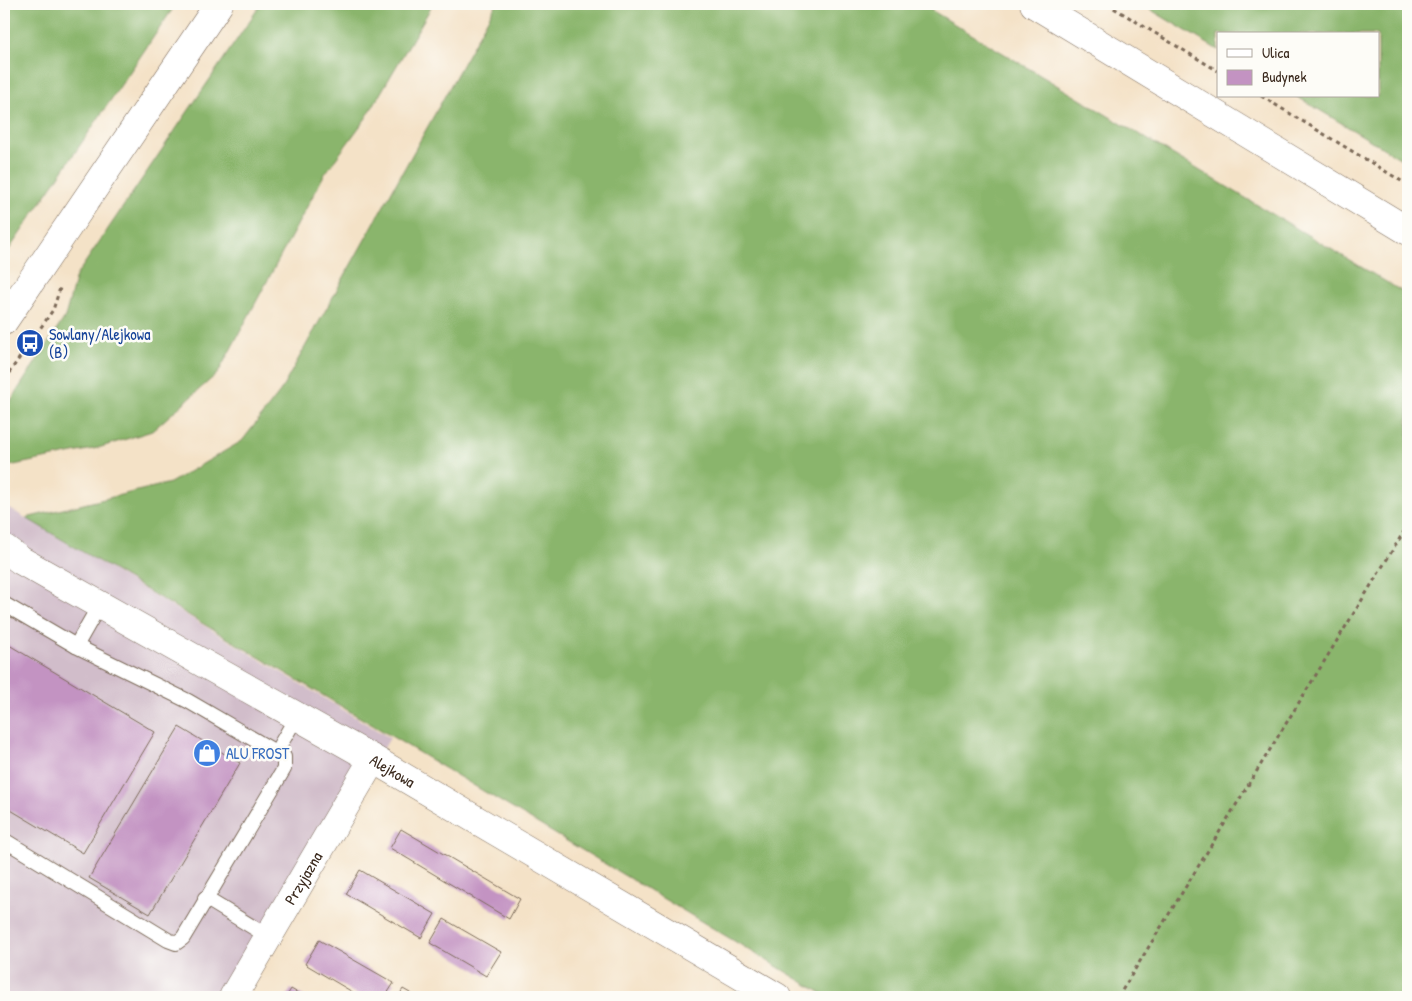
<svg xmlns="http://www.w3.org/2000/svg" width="1412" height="1001" viewBox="0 0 1412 1001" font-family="'Patrick Hand',sans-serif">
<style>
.industrial{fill:#d1bdca}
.forest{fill:#8ab56c;stroke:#627045}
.building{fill:#c393c2}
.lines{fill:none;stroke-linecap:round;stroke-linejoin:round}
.service-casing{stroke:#7c6a59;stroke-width:16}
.minor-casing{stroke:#7c6a59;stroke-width:29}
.tertiary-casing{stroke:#7c6a59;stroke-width:29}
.path{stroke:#7c6a59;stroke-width:3;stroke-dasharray:4 4;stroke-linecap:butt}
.service{stroke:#fff;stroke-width:14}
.minor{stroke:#fff;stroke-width:28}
.tertiary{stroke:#fff;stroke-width:28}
.labels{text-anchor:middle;stroke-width:5;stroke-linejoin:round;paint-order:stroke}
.transit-label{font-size:16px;fill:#164399;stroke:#fdfcf7;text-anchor:start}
.shop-label{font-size:16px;fill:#366cbe;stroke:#fdfcf7;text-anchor:start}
.street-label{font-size:16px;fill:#3b2a1e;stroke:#fdfcf7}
</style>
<rect width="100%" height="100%" fill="#fdfcf7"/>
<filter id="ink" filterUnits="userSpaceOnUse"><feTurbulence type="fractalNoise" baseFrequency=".02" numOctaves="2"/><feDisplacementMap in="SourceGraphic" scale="10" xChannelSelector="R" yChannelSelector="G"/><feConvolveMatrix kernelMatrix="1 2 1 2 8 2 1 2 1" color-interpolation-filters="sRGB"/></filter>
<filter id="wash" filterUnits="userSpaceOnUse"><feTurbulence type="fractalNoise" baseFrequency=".0096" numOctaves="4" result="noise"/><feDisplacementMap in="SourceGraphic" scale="20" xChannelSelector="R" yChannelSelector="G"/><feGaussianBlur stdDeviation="1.12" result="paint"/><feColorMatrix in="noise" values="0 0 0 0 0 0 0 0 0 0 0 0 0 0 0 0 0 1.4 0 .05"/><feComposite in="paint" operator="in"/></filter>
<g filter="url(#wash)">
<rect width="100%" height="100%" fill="#f4e2c7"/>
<!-- industrial -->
<path class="industrial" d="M4 505 390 738 233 997H4Z"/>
<!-- forest -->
<g class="forest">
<path d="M4 4H176L4 257Z"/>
<path d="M261 4H433L366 118 324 175 218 373 152 431 98 448 4 467V411L65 317 76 276Z"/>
<path d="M496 4H921L1408 295V997H828L26 518 170 483 242 441 280 392Z"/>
<path d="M1141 4H1408V163L1296 96H1378V34H1218V50Z"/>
</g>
<g id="blocks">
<!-- building -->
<g class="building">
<path d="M4 642 155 732 83 853 4 806Z"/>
<path d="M179 727 240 763 150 914 89 878Z"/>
<path d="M401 829 520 899 509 919 390 848Z"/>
<path d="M360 870 435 914 421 938 346 894Z"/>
<path d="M444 919 501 952 486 976 430 943Z"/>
<path d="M319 940 394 983 385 997H361L305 964Z"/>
<path d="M291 989 305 997H286Z"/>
<path d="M403 989 417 997H398Z"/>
</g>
</g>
</g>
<g filter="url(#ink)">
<use href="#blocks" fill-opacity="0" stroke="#7c6a59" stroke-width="1"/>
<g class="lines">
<!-- service casing -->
<g class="service-casing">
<g id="service">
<path d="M4 604 76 646 188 701 284 757V769L183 938 176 943 168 940 4 840"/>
<path d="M76 646 100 604"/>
<path d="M276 752 297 716"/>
<path d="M205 898 269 937"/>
</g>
</g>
<!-- minor casing -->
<g class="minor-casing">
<g id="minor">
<path id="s1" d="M4 548 20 560 373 759 777 997"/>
<path id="s2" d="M233 997 373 759"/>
</g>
</g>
<!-- tertiary casing -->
<g class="tertiary-casing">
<g id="tertiary">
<path d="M1034 4 1408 231"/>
<path d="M4 321 219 4"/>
</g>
</g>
<!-- path -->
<g class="path">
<path d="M1107 4 1218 71"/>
<path d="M1261 96 1408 185"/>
<path d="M4 380 53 310 61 285"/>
<path d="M1118 997 1408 525"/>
</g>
<!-- service -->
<use href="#service" class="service"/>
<!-- minor -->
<use href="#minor" class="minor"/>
<!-- tertiary -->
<use href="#tertiary" class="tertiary"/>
</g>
</g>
<!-- icons -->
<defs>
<g id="bus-disc" transform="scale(1.4375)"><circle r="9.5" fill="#1a4fb4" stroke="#fdfcf7"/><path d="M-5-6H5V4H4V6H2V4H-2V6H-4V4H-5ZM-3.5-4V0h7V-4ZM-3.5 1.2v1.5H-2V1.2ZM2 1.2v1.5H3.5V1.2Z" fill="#fff"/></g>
<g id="shop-disc" transform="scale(1.4375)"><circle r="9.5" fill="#3f7fe0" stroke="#fdfcf7"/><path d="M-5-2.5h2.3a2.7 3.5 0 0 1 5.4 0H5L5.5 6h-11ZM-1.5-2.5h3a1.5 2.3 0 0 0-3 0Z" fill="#fff"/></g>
</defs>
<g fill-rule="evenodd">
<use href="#bus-disc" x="30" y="343"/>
<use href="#shop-disc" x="207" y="753"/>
</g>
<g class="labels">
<!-- transit labels -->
<g class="transit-label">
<text x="49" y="340">Sowlany/Alejkowa<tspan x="49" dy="18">(B)</tspan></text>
</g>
<!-- shop labels -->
<g class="shop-label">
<text x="226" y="759">ALU FROST</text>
</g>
<!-- street labels -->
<g class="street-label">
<text dy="6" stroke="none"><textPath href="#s1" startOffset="448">Alejkowa</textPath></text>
<text dy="6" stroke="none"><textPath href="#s2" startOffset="138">Przyjazna</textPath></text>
</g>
</g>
<!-- margin -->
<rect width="1412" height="1001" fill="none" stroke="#fdfcf7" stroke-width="20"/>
<!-- legend -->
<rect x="1217" y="32" width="162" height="65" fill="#fdfcf7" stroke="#afa8a0"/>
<rect x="1227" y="49" width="25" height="8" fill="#ffffff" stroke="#afa8a0"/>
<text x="1262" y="58" font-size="15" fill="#3b2a1e">Ulica</text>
<rect x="1227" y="70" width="25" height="15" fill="#c393c2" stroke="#afa8a0"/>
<text x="1262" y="82" font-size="15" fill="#3b2a1e">Budynek</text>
</svg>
